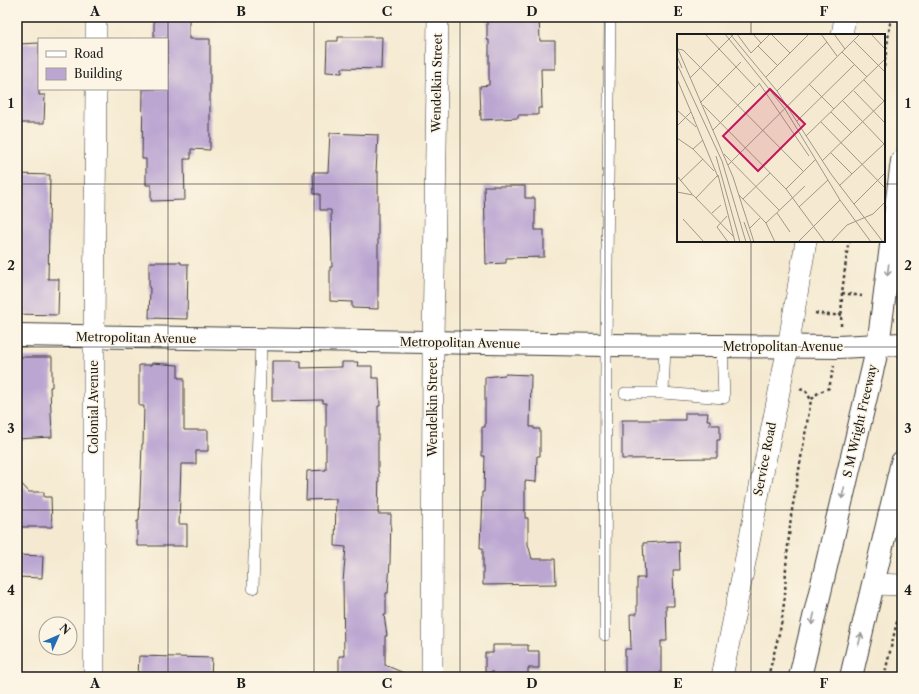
<svg xmlns="http://www.w3.org/2000/svg" width="919" height="694" viewBox="0 0 919 694" font-family="'Libre Caslon Text',serif">
<style>
.building{fill:#bba6d2}
.lines{fill:none;stroke-linecap:round;stroke-linejoin:round}
.service-casing{stroke:#3d3b37;stroke-width:12}
.minor-casing{stroke:#3d3b37;stroke-width:22}
.tertiary-casing{stroke:#3d3b37;stroke-width:24}
.primary-casing{stroke:#3d3b37;stroke-width:24}
.path{stroke:#3d3b37;stroke-width:2.5;stroke-dasharray:3 3;stroke-linecap:butt}
.service{stroke:#fff;stroke-width:11}
.minor{stroke:#fff;stroke-width:21}
.tertiary{stroke:#fff;stroke-width:22}
.primary{stroke:#fff;stroke-width:22}
.oneway{stroke:#999}
.grid{fill:none;stroke:#1c1c1c;stroke-width:1;stroke-opacity:0.55}
.labels{text-anchor:middle;stroke-width:3;stroke-linejoin:round;paint-order:stroke}
.street-label{font-size:12px;fill:#1c1c1c;stroke:#fcf5e5}
.inset-road{fill:none;stroke:#9e9889;stroke-width:1}
.view{fill:#c2185b;fill-opacity:0.15;stroke:#c2185b;stroke-width:2}
.inset-edge{fill:none;stroke:#1c1c1c;stroke-width:2}
.neatline{fill:none;stroke:#1c1c1c;stroke-width:1.5}
.grid-label{font-size:13px;text-anchor:middle;font-weight:bold;fill:#1c1c1c}
</style>
<rect width="100%" height="100%" fill="#fcf5e5"/>
<filter id="ink" filterUnits="userSpaceOnUse"><feTurbulence type="fractalNoise" baseFrequency=".025" numOctaves="2"/><feDisplacementMap in="SourceGraphic" scale="8" xChannelSelector="R" yChannelSelector="G"/><feConvolveMatrix kernelMatrix="1 2 1 2 8 2 1 2 1" color-interpolation-filters="sRGB"/></filter>
<filter id="wash" filterUnits="userSpaceOnUse"><feTurbulence type="fractalNoise" baseFrequency=".012" numOctaves="4" result="noise"/><feDisplacementMap in="SourceGraphic" scale="16" xChannelSelector="R" yChannelSelector="G"/><feGaussianBlur stdDeviation="0.9" result="paint"/><feColorMatrix in="noise" values="0 0 0 0 0 0 0 0 0 0 0 0 0 0 0 0 0 1.4 0 .05"/><feComposite in="paint" operator="in"/></filter>
<g filter="url(#wash)">
<rect width="100%" height="100%" fill="#f5ead1"/>
<g id="blocks">
<!-- building -->
<g class="building">
<path d="M154 17H189V39H210V150L191 149V159H184L185 200 151 201V185H146V159H142L143 89H167V39H154Z"/>
<path d="M487 17H539L540 41H555V69H541L542 108H538V115H518V118L481 120 480 86 489 85V40H487Z"/>
<path d="M338 37H382L381 69 342 68V73L326 72 327 41H338Z"/>
<path d="M39 43V95H45L44 123H17V56H19V44Z"/>
<path d="M330 133 378 135 376 172H378V309L352 308V302L330 301V267H332L331 210H320V194H314L313 172H328Z"/>
<path d="M17 174 50 175 48 279H59L58 315 17 314Z"/>
<path d="M484 186H525V198H535V230H544V257L506 258V263L486 264Z"/>
<path d="M149 262H181V264H188L187 319 149 318 150 288H149Z"/>
<path d="M17 357H52V387H50L52 437 17 439Z"/>
<path d="M272 361H301V368L342 367V362H358L357 366H372V378H379L380 406H378V472H379L378 514H391L390 562 388 593H386V615H384L387 636H385V665L413 677H339V656H344L343 582 346 547 335 546 336 499 306 500 307 471 326 470V403H323V400L272 401Z"/>
<path d="M152 363 178 365V378H184V430H208V451H196V464H181L179 524H187V546H137V521H139L142 444H143L144 406H139V365H151Z"/>
<path d="M505 374 531 375 530 427H534V429H540V456H537L536 482 525 481V518H528V544L532 559H555L556 584 483 585V548H480L482 492H484L485 456H482V427H485V377L505 375Z"/>
<path d="M685 413H708L707 420H710V425H720V440H717V458L622 459V420H685Z"/>
<path d="M17 479 29 492H44V497H51L52 527H17Z"/>
<path d="M679 541 680 570H673L674 606H666L667 641H661V676L625 677V649H631L630 614H637V578H645L643 543Z"/>
<path d="M17 555 43 556 42 578 17 577Z"/>
<path d="M493 645H528V651H539V668H528V677H493V672H485V653H493Z"/>
<path d="M139 656 212 658 211 677H138Z"/>
</g>
</g>
</g>
<g filter="url(#ink)">
<use href="#blocks" fill-opacity="0" stroke="#3d3b37" stroke-width="1"/>
<g class="lines">
<!-- service casing -->
<g class="service-casing">
<g id="service">
<path d="M625 393H663L665 346"/>
<path d="M663 393 724 398 722 346"/>
<path d="M253 588 261 340"/>
<path d="M605 635 606 345 610 17"/>
</g>
</g>
<!-- minor casing -->
<g class="minor-casing">
<g id="minor">
<path d="M842 35 845 17"/>
<path d="M96 39V17"/>
<path d="M873 584 902 585"/>
<path d="M94 677V337L96 89"/>
<path d="M432 677 433 342 438 17"/>
<path d="M722 677 788 347 806 241"/>
</g>
</g>
<!-- tertiary casing -->
<g class="tertiary-casing">
<path id="tertiary" d="M17 335 606 345 838 347 902 344"/>
</g>
<!-- primary casing -->
<g class="primary-casing">
<g id="primary">
<path d="M800 677 878 346 902 161"/>
<path d="M851 677 902 462"/>
</g>
</g>
<!-- path -->
<g class="path">
<path d="M884 67 891 17"/>
<path d="M842 293 862 296"/>
<path d="M815 313 829 315H842"/>
<path d="M841 326 842 293 848 245 850 241"/>
<path d="M800 389 806 391 811 400"/>
<path d="M768 677 781 626 785 595 786 566 791 516 811 400 818 393 829 388 834 366"/>
<path d="M884 677 901 605"/>
</g>
<!-- service -->
<use href="#service" class="service"/>
<!-- minor -->
<use href="#minor" class="minor"/>
<!-- tertiary -->
<use href="#tertiary" class="tertiary"/>
<!-- primary -->
<use href="#primary" class="primary"/>
</g>
<!-- one-way arrows -->
<defs><path id="oneway-shaft" d="M-6 0H5M1.5-3L5.5 0L1.5 3" fill="none" stroke-width="1.6" stroke-linecap="round" stroke-linejoin="round"/></defs>
<g class="oneway">
<use href="#oneway-shaft" transform="translate(888 270) rotate(97)"/>
<use href="#oneway-shaft" transform="translate(843 493) rotate(103)"/>
<use href="#oneway-shaft" transform="translate(813 619) rotate(103)"/>
<use href="#oneway-shaft" transform="translate(860 639) rotate(-77)"/>
</g>
</g>
<!-- grid -->
<path class="grid" d="M168 17V677M314 17V677M460 17V677M605 17V677M751 17V35M17 184H678M884 184H902M751 241V677M17 347H902M17 510H902"/>
<g class="labels">
<!-- street labels -->
<g class="street-label">
<text transform="translate(437 83) rotate(-89)" y="4">Wendelkin Street</text>
<text transform="translate(136 338) rotate(1)" y="4">Metropolitan Avenue</text>
<text transform="translate(460 343) rotate(1)" y="4">Metropolitan Avenue</text>
<text x="783" y="351">Metropolitan Avenue</text>
<text transform="translate(94 407) rotate(-90)" y="4">Colonial Avenue</text>
<text transform="translate(433 407) rotate(-90)" y="4">Wendelkin Street</text>
<text transform="translate(860 421) rotate(-77)" y="4">S M Wright Freeway</text>
<text transform="translate(765 459) rotate(-79)" y="4">Service Road</text>
</g>
</g>
<!-- overview -->
<g transform="translate(677 34)">
<rect width="208" height="208" fill="#f5ead1"/>
<path class="inset-road" d="M28 0 78 53M48 0 108 75 163 166 194 208M53 0 100 57 154 140 206 208M60 0 74 19 93 0M76 0 84 9M94 0 113 19M144 0 160 22M157 0 168 15M194 0 208 15M177 7 208 38M81 12 100 31M0 13 56 143 77 208M1 15 6 16 126 137M165 18 190 43M0 22 5 34M0 30 45 127 69 208M89 43 132 0M13 44 57 0M0 45 17 85M187 46 207 67M82 49 132 122M132 50 157 75M100 57 150 8M177 57 208 89M166 67 207 110M23 69 64 28M26 71 109 155 148 208M0 76 19 93M154 78 175 99M16 83 41 143M120 87 177 31M144 88 208 154M0 92 14 78M36 96 83 49M129 102 208 25M0 104 16 115 37 137M16 115 26 106M154 119 175 140M47 120 102 176M39 122 63 208M145 127 207 67M51 131 183 0M41 141 58 208M0 142 15 160M3 147 26 125M162 152 208 109M109 155 139 125M0 158 16 161 57 203M62 161 89 189 98 208M19 164 41 141M66 165 93 139M177 170 208 139M122 173 151 146M35 179 44 171M100 179 113 198M50 182 40 193 51 208M6 185 27 208M67 188 74 208M89 189 128 152M73 194 83 184M121 208 163 166M154 208 170 191 196 180 208 168"/>
<path class="view" d="M93 55 128 90 81 137 46 102Z"/>
<rect width="208" height="208" class="inset-edge"/>
</g>
<!-- margin -->
<rect width="919" height="694" fill="none" stroke="#fcf5e5" stroke-width="44"/>
<!-- legend -->
<rect x="38" y="38" width="130" height="52" fill="#fcf5e5" stroke="#a29e95"/>
<rect x="46" y="51" width="20" height="6" fill="#ffffff" stroke="#a29e95"/>
<text x="74" y="58" font-size="12" fill="#1c1c1c">Road</text>
<rect x="46" y="68" width="20" height="12" fill="#bba6d2" stroke="#a29e95"/>
<text x="74" y="78" font-size="12" fill="#1c1c1c">Building</text>
<!-- north arrow -->
<g transform="translate(58 636) rotate(45)"><circle r="19" fill="#fcf5e5" stroke="#a29e95"/>
<path d="M0-3L7 15L0 10L-7 15Z" fill="#1f6fb2"/>
<text y="-6" font-size="11" font-weight="bold" text-anchor="middle" fill="#1c1c1c">N</text>
</g>
<rect x="22" y="22" width="875" height="650" class="neatline"/>
<g class="grid-label">
<text x="95" y="16">A</text>
<text x="241" y="16">B</text>
<text x="387" y="16">C</text>
<text x="532" y="16">D</text>
<text x="678" y="16">E</text>
<text x="824" y="16">F</text>
<text x="11" y="108">1</text>
<text x="908" y="108">1</text>
<text x="11" y="270">2</text>
<text x="908" y="270">2</text>
<text x="11" y="433">3</text>
<text x="908" y="433">3</text>
<text x="11" y="595">4</text>
<text x="908" y="595">4</text>
<text x="95" y="688">A</text>
<text x="241" y="688">B</text>
<text x="387" y="688">C</text>
<text x="532" y="688">D</text>
<text x="678" y="688">E</text>
<text x="824" y="688">F</text>
</g>
</svg>
